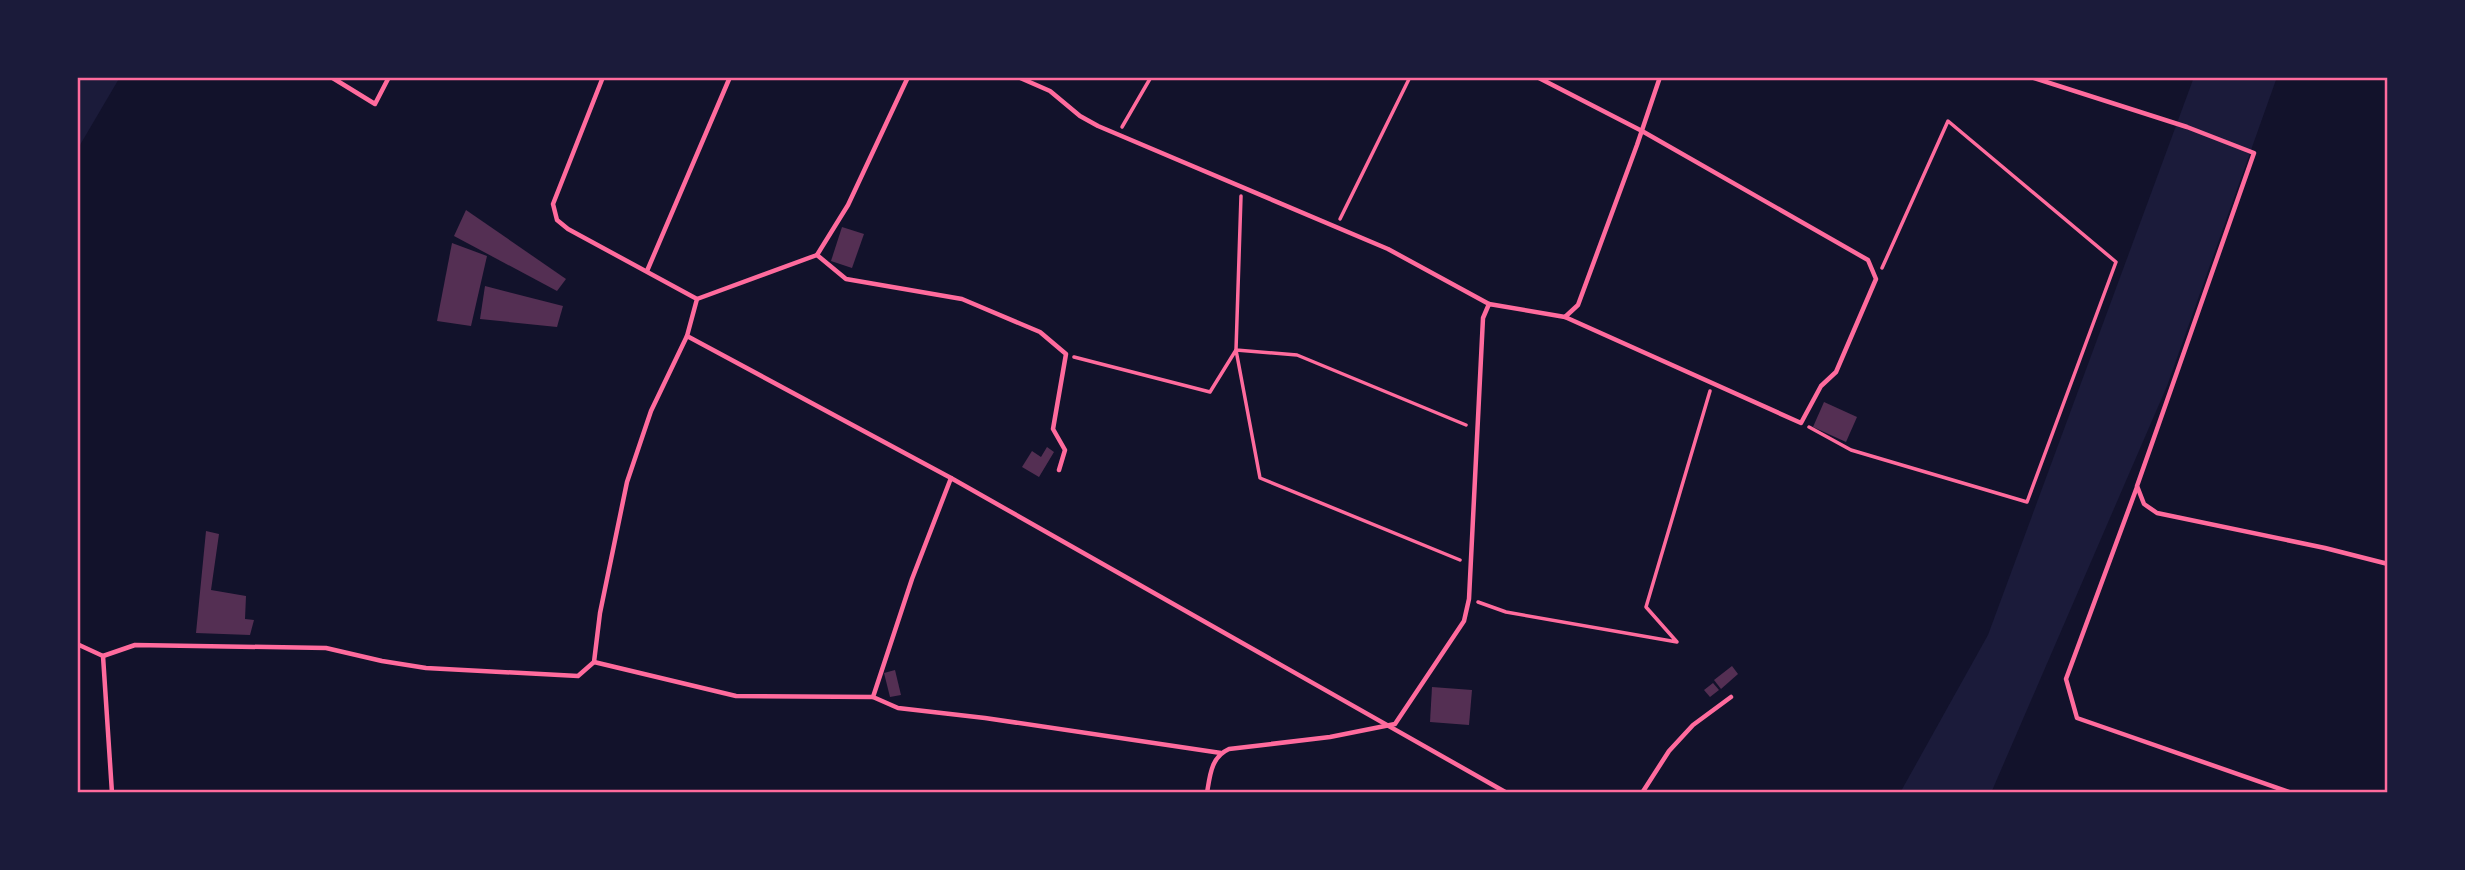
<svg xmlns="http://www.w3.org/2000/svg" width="2465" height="870" viewBox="0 0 2465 870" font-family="Raleway,sans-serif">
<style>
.water{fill:#12122b}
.building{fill:#542f53}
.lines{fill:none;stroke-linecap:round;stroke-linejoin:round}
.path{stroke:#ff6b9d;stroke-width:3.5}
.service{stroke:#ff6b9d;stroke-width:4.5}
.neatline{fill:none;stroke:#ff6b9d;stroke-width:2.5}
</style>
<rect width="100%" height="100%" fill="#1b1b3a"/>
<!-- water -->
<g class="water">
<path d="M120 77H2194L1988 635 1900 793H77V150Z"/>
<path d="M2277 77H2388V793H1991L2167 386Z"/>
</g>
<!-- building -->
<g class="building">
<path d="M466 210 566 279 557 291 454 236Z"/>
<path d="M842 227 864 234 852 268 831 261Z"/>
<path d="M452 243 487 256 471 326 437 321Z"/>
<path d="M485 286 563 306 557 327 480 319Z"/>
<path d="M1824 402 1857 417 1846 442 1813 427Z"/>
<path d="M1047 447 1054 452 1039 477 1022 467 1032 451 1041 457Z"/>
<path d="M206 531 219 534 211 590 246 596 245 619 254 620 250 635 196 633Z"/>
<path d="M1732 666 1738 674 1721 689 1714 680Z"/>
<path d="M895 670 901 695 890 697 884 673Z"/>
<path d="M1713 683 1719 690 1710 697 1704 690Z"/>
<path d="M1432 687 1472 690 1469 725 1430 722Z"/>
</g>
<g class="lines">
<!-- path -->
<g class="path">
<path d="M1122 127 1151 77"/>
<path d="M1241 196 1236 350 1297 355 1466 425"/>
<path d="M1340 219 1410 77"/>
<path d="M1074 357 1210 392 1236 350 1260 478 1460 560"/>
<path d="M1809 427 1851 450 2027 502 2116 262 1948 121 1882 268"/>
<path d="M1478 602 1506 612 1677 642 1646 607 1710 391"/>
</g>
<!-- service -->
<g class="service">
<path d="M331 77 375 104 389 77"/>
<path d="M1018 77 1050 91 1080 116 1098 126 1388 249 1489 304"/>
<path d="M1537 77 1642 131 1868 260 1876 279 1836 372 1821 386 1801 423 1565 317"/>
<path d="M2031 77 2187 127 2254 153 2137 486 2144 504 2157 513 2325 548 2388 564"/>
<path d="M817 255 846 279 962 299 1040 332 1066 354 1053 429 1065 450 1059 470"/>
<path d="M647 271 730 77"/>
<path d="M77 286V293"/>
<path d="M697 299 817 255 848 205 908 77"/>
<path d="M687 336 951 478"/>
<path d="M2137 487 2066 679 2077 718 2292 793"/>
<path d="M77 644 103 656 112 793"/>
<path d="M103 656 135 645 326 648 382 661 426 668 578 676 594 662 600 613 627 482 651 411 687 336 697 299 568 229 557 220 553 204 603 77"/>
<path d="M594 662 736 696 873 697"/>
<path d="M1221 753 985 718 898 708 873 697 912 579 951 478 1507 793"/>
<path d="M1207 793C1210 775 1211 757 1229 749L1330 737 1395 724 1464 621 1469 599 1483 318 1489 304 1565 317 1578 305 1637 145 1660 77"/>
<path d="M1642 793 1669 751 1693 725 1731 697"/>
</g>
</g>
<!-- border -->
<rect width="2465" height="870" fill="none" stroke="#1b1b3a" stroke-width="158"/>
<rect x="79" y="79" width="2307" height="712" class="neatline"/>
</svg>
